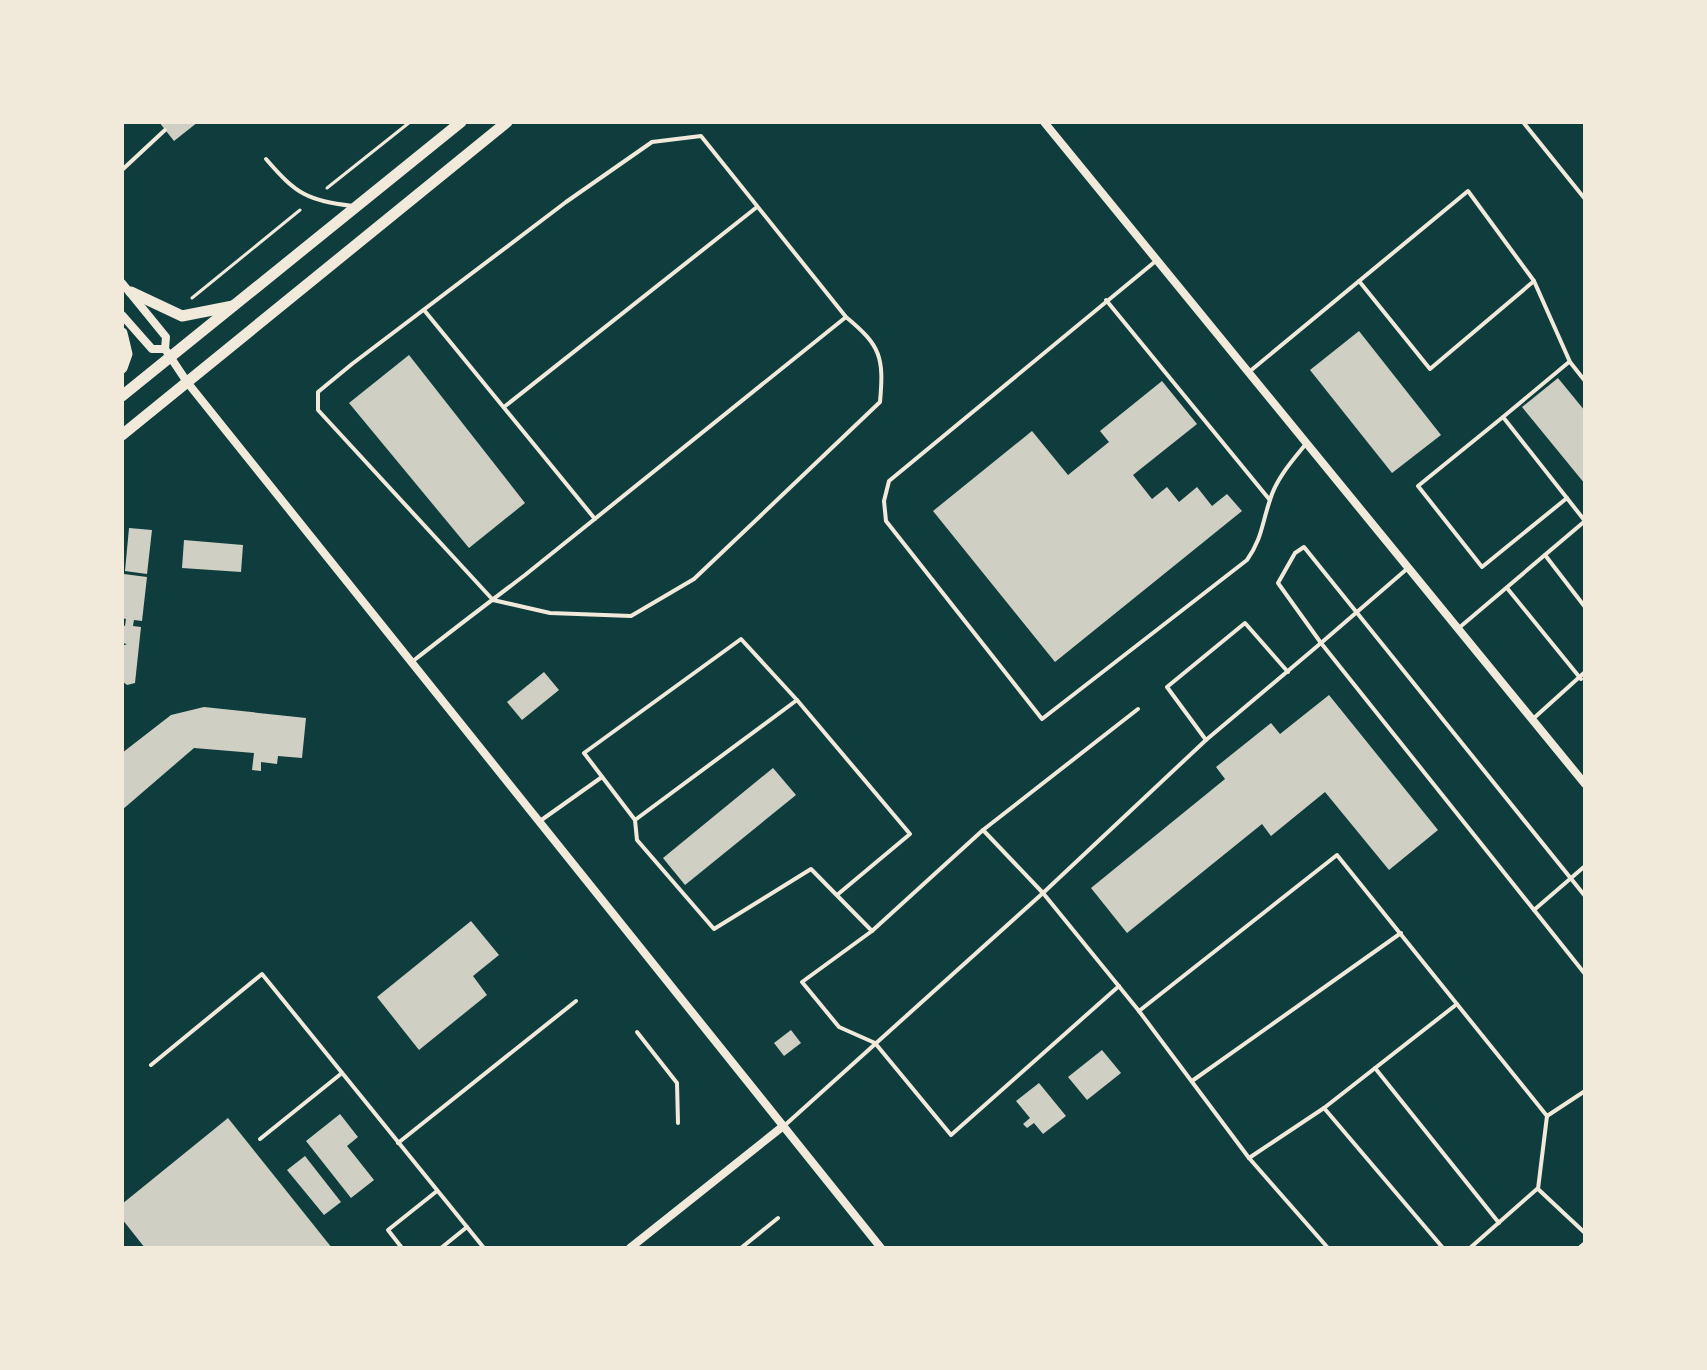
<svg xmlns="http://www.w3.org/2000/svg" width="1707" height="1370" viewBox="0 0 1707 1370" font-family="Inter,sans-serif">
<style>
.building{fill:#cfcfc3}
.lines{fill:none;stroke-linecap:round;stroke-linejoin:round}
.path{stroke:#f1e9da;stroke-width:3}
.service{stroke:#f1e9da;stroke-width:4}
.minor{stroke:#f1e9da;stroke-width:8}
.secondary{stroke:#f1e9da;stroke-width:11}
</style>
<rect width="100%" height="100%" fill="#0f3d3e"/>
<!-- building -->
<g class="building">
<path d="M159 122H198L174 141Z"/>
<path d="M1359 331 1441 435 1392 473 1310 370Z"/>
<path d="M409 355 525 503 469 548 349 403Z"/>
<path d="M1558 378 1585 411V484L1522 407Z"/>
<path d="M1162 381 1197 424 1133 475 1152 499 1167 487 1179 502 1197 487 1212 506 1227 494 1242 511 1055 662 933 511 1032 431 1068 475 1109 442 1100 431Z"/>
<path d="M129 528 152 530 147 574 125 571Z"/>
<path d="M184 540 243 545 241 572 182 568Z"/>
<path d="M124 574 147 577 142 621 134 620 133 626 141 627 135 683 127 685 122 681V646L127 644 122 643V625L125 626 126 619 122 618Z"/>
<path d="M544 672 559 690 522 720 507 702Z"/>
<path d="M1329 695 1438 830 1389 870 1325 792 1271 836 1262 824 1127 933 1091 888 1225 779 1216 767 1271 723 1280 734Z"/>
<path d="M204 707 306 718 302 758 278 756 277 764 261 762V771L252 770 254 753 194 748 122 810V753L171 715Z"/>
<path d="M773 768 796 795 685 885 663 858Z"/>
<path d="M471 921 499 955 473 976 487 995 419 1050 377 997Z"/>
<path d="M791 1030 801 1043 784 1056 774 1043Z"/>
<path d="M1102 1050 1121 1073 1087 1100 1068 1077Z"/>
<path d="M1039 1083 1066 1116 1043 1134 1034 1123 1027 1128 1023 1124 1030 1118 1016 1101Z"/>
<path d="M340 1114 358 1137 347 1146 374 1180 351 1198 306 1141Z"/>
<path d="M228 1118 332 1248H145L122 1219V1204Z"/>
<path d="M305 1156 341 1202 324 1215 287 1170Z"/>
</g>
<g class="lines">
<!-- path -->
<g class="path">
<path d="M327 188 410 122"/>
<path d="M192 298 300 210"/>
</g>
<!-- service -->
<g class="service">
<path d="M1523 122 1585 199"/>
<path d="M266 159C297 195 307 200 353 206"/>
<path d="M122 170 165 130"/>
<path d="M1157 260 889 481 884 501 886 521 1042 719 1247 560C1262 539 1262 523 1270 500 1276 479 1292 461 1305 445"/>
<path d="M1359 281 1430 369 1534 281"/>
<path d="M1106 300 1269 499"/>
<path d="M424 310 595 519"/>
<path d="M1249 372 1468 191 1534 281 1570 362 1585 381"/>
<path d="M504 407 757 207"/>
<path d="M1503 417 1418 486 1482 567 1567 498"/>
<path d="M1545 555 1585 607"/>
<path d="M1408 568 1321 643 1534 910 1585 866"/>
<path d="M1507 588 1581 679"/>
<path d="M1460 627 1585 521 1503 417 1569 362"/>
<path d="M413 661C450 632 488 603 525 575L846 317 701 136 652 142 566 202 352 364 318 392V410L493 600 550 613 631 616 694 579 880 402C884 357 881 346 846 317"/>
<path d="M1288 672 1245 623 1167 687 1206 740 1321 643 1278 583 1295 553 1304 547 1585 896"/>
<path d="M1534 718 1585 672"/>
<path d="M1206 740 1043 893 1139 1011 1337 855 1547 1116 1585 1091"/>
<path d="M635 820 584 753 741 639 797 700"/>
<path d="M540 821 602 777"/>
<path d="M983 830 1138 709"/>
<path d="M837 895 910 834 797 700 635 820 637 840 714 929 811 869 872 931"/>
<path d="M1534 910 1585 974"/>
<path d="M1139 1011 1249 1158"/>
<path d="M637 1032 677 1083 678 1123"/>
<path d="M151 1065 262 974 484 1248"/>
<path d="M1375 1068 1499 1223"/>
<path d="M1192 1081 1401 933"/>
<path d="M1324 1108 1457 1004"/>
<path d="M1547 1116 1538 1189 1585 1233"/>
<path d="M784 1126 1043 893 983 830 872 931 802 982 839 1027 875 1043 951 1135 1119 986"/>
<path d="M260 1139 342 1073"/>
<path d="M398 1143 576 1001"/>
<path d="M402 1248 388 1230 437 1191"/>
<path d="M441 1248 467 1227"/>
<path d="M741 1248 778 1218"/>
<path d="M1328 1248 1249 1158 1324 1108 1443 1248"/>
<path d="M1470 1248 1537 1189"/>
<path d="M1579 1248 1585 1243"/>
</g>
<!-- minor -->
<g class="minor">
<path d="M1044 122 1585 784"/>
<path d="M122 283 166 337 165 349"/>
<path d="M122 315 152 349H165"/>
<path d="M165 349 187 382 881 1248"/>
<path d="M630 1248 782 1127"/>
</g>
<!-- secondary -->
<g class="secondary">
<path d="M131 292 182 316 233 306"/>
<path d="M122 333 127 354 122 368"/>
<path d="M122 396 461 122"/>
<path d="M122 435 507 122"/>
</g>
</g>
<!-- border -->
<rect width="1707" height="1370" fill="none" stroke="#f1e9da" stroke-width="248"/>
</svg>
